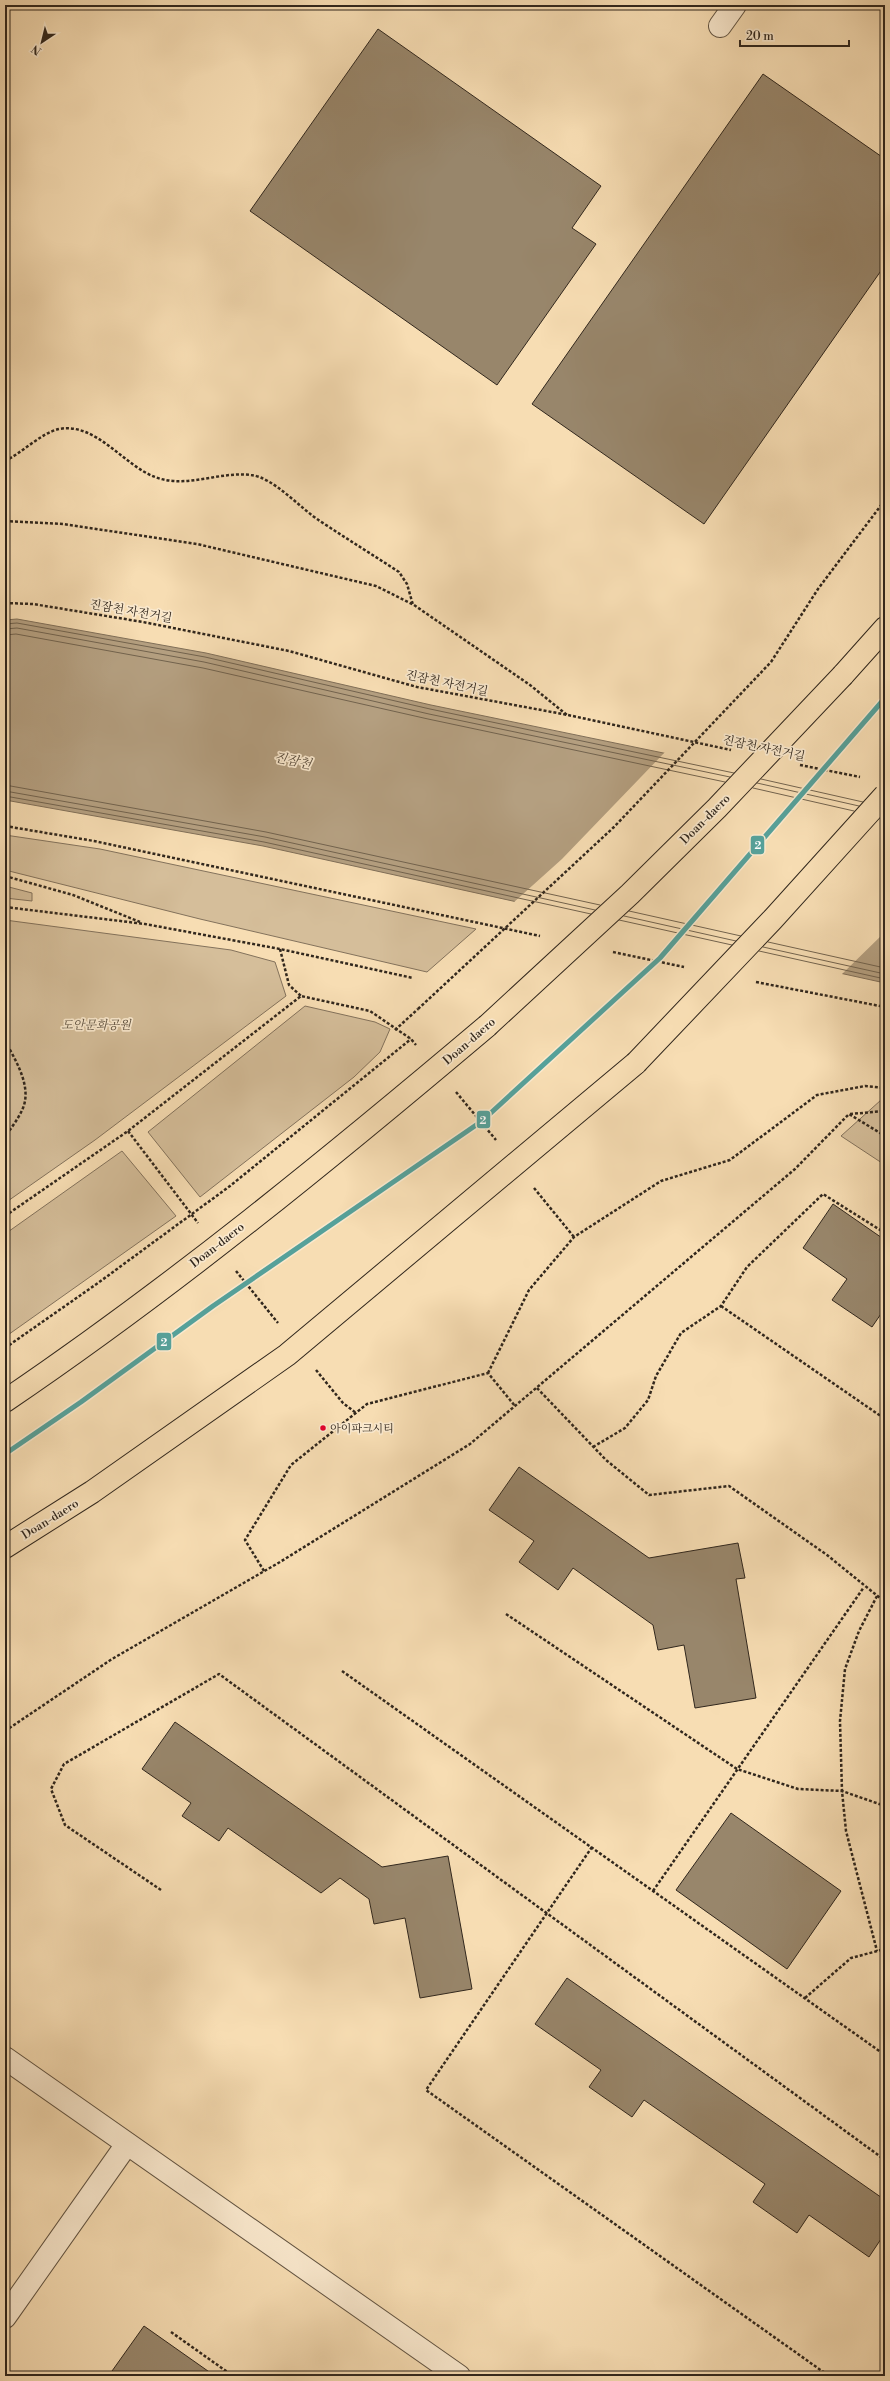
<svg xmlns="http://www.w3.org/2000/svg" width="890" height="2381" viewBox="0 0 890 2381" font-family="'Libre Bodoni','Noto Serif KR',serif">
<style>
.green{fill:#d5be9a;stroke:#83725c}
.water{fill:#b49f80;stroke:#806f58}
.pier{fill:#f7ddb3}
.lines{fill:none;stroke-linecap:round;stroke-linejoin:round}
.shore{stroke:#72634e;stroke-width:1}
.building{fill:#98866b;stroke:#31271d}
.minor-casing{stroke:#625442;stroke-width:24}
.major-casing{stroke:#31271d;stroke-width:24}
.path{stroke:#31271d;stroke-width:2.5;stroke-dasharray:3 2;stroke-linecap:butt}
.minor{stroke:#fae9ce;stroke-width:22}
.major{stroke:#f7ddb3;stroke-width:22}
.major-bridge-casing{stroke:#31271d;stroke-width:24;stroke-linecap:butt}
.path-bridge{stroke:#31271d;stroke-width:2.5;stroke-dasharray:3 2;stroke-linecap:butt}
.major-bridge{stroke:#f7ddb3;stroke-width:22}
.tram-1-casing{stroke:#fae9ce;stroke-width:8}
.tram-1{stroke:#56a19a;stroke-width:5}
.bus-dot{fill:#e4002b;stroke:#fae9ce;stroke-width:1.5}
.labels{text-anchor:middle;stroke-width:3.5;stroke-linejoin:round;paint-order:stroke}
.bus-label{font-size:11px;fill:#31271d;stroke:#fae9ce;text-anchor:start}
.street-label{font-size:12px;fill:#31271d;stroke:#fae9ce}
.park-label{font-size:12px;font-style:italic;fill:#5a4d3c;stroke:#fae9ce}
.water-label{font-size:13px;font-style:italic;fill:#584b3b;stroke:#fae9ce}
.line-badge{stroke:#fae9ce;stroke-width:1.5}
.badge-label{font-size:11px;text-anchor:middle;font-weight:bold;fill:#fff}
</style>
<rect width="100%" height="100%" fill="#f7ddb3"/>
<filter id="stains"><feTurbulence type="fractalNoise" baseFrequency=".005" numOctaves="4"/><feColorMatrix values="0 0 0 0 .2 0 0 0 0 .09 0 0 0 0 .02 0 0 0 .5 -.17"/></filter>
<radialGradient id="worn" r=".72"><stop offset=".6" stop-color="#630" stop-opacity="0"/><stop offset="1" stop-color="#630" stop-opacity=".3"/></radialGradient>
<!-- green -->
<g class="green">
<path d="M5 835 100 849 476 929 427 972 200 919 5 870Z"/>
<path d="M5 886 32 893V901L5 898Z"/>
<path d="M5 920 231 950 275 962 286 996 95 1140 5 1203Z"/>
<path d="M305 1006 375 1022 390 1029 380 1052 354 1077 200 1197 148 1132Z"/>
<path d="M881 1100H885V1165L841 1136Z"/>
<path d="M122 1151 176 1216 5 1337V1234Z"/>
</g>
<!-- water -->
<path class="water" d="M17 619 206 653 431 705 673 755 885 803V983L263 846 5 800V620Z"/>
<!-- pier -->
<path class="pier" d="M666 751 885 800V932L841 975 513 903 562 859Z"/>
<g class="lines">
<!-- shore -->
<g class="shore">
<path d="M5 624 17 623 205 657 430 709 734 773"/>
<path d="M5 629 17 628 204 662 429 714 730 777"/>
<path d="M5 635 16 634 203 668 428 719 725 782"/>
<path d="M761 779 863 802"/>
<path d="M757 783 859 806"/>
<path d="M5 785 266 832 600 905"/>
<path d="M753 788 854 811"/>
<path d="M5 791 265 837 595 910"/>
<path d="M5 796 264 842 591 914"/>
<path d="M629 911 741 936"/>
<path d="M624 916 736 941"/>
<path d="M619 920 732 945"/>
<path d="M768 942 885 968"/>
<path d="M763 947 885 974"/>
<path d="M759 951 885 979"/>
</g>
</g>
<!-- building -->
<g class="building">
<path d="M378 29 601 186 572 228 596 244 497 385 250 211Z"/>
<path d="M763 74 885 159V265L704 524 532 404Z"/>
<path d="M833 1204 885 1240V1308L872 1327 832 1300 847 1279 803 1248Z"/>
<path d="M519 1467 649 1558 738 1543 745 1578 736 1579 756 1698 695 1708 684 1645 658 1650 653 1625 573 1568 558 1590 519 1562 534 1541 489 1510Z"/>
<path d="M175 1722 382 1867 448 1856 472 1989 420 1998 405 1918 374 1924 369 1899 340 1878 321 1893 228 1828 219 1841 182 1816 191 1803 142 1769Z"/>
<path d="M731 1813 841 1891 787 1969 676 1890Z"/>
<path d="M567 1978 885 2200V2233L869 2257 809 2215 797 2233 753 2202 765 2184 644 2100 632 2117 589 2087 601 2070 535 2024Z"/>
<path d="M144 2326 215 2376H119L112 2371Z"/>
</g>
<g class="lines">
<!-- minor casing -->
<g class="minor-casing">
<g id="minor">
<path d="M720 26 735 5"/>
<path d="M5 2058 459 2376"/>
<path d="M5 2317 127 2144"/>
</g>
</g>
<!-- major casing -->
<g class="major-casing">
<g id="major">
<path d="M843 675 885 628"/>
<path d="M5 1401C173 1287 332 1157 487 1026"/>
<path d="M5 1547 92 1492 287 1355 636 1063"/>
</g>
</g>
<!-- path -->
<g class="path">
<path d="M5 461C22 453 41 433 59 429 96 422 123 465 155 477 186 489 219 471 251 475 273 477 301 509 320 521 347 539 373 555 399 572L407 584 413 605"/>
<path d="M5 521 63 524 197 544 376 586 414 605 530 685 567 715"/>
<path d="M5 603 33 604 143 622 289 651 417 687 568 715 731 750"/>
<path d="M771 662 818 589 885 500"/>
<path d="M800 765 860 777"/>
<path d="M5 826 94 841 540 936"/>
<path d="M5 876 73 895 140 922"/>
<path d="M5 907 145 924 280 949 413 978"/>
<path d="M280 949 289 985 301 996"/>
<path d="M613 952 684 967"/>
<path d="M756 982 885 1007"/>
<path d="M395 1030 418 1009"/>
<path d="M5 1041C15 1059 32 1086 23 1108 19 1118 11 1128 5 1137"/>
<path d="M456 1092 496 1140"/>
<path d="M850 1114 885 1111"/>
<path d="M128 1131 198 1223"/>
<path d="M534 1188 574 1237"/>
<path d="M5 1216 128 1131 301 996 370 1011 411 1039 416 1045"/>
<path d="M236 1271 278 1323"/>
<path d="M721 1306 885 1419"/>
<path d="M5 1348 98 1283 230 1186 411 1039"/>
<path d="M316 1370 343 1403 356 1413"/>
<path d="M488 1373 529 1290 574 1237 661 1181 730 1160 817 1095 865 1086 885 1088"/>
<path d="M537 1388 606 1460 649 1495 729 1486 827 1555 885 1602"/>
<path d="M593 1447 625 1428 648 1400 656 1376 681 1333 721 1306 747 1267 823 1194 885 1233"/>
<path d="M264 1571 245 1540 291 1465 367 1404 488 1373 515 1406"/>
<path d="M877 1596 859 1631 845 1669 840 1721 842 1791 846 1831 877 1951"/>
<path d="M506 1614 737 1769 798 1789 842 1791 885 1806"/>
<path d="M342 1671 885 2055"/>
<path d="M5 1731 112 1659 280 1562 470 1444 795 1169 849 1114 885 1136"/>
<path d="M592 1847 426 2090 829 2376"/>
<path d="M161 1890 65 1825 51 1789 64 1764 219 1674 885 2160"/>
<path d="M653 1891 864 1587"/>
<path d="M805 1998 851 1958 885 1949"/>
<path d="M171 2332 233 2376"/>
</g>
<!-- minor -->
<use href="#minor" class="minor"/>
<!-- major -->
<use href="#major" class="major"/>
<!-- major-bridge casing -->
<g class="major-bridge-casing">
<g id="major-bridge">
<path d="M487 1026 630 894 717 808 843 675"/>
<path d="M636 1063 773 919 885 795"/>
</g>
</g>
<!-- path-bridge -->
<path class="path-bridge" d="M418 1009 614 827 771 662"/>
<!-- major-bridge -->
<use href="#major-bridge" class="major-bridge"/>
<!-- tram-1 casing -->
<g class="tram-1-casing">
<path id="tram-1" d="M5 1454 81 1402 213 1306 482 1121 660 958 885 698"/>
</g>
<!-- tram-1 -->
<use href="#tram-1" class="tram-1"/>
</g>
<!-- markers -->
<circle class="bus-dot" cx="323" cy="1428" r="3.5"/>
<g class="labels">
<!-- bus labels -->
<g class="bus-label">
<text x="330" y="1432">아이파크시티</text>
</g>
<!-- street labels -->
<g class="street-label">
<text transform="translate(131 611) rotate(10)" y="4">진잠천 자전거길</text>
<text transform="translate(447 683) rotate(12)" y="4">진잠천 자전거길</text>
<text transform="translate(764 748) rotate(12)" y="4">진잠천 자전거길</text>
<text transform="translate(705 819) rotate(-45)" y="4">Doan-daero</text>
<text transform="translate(469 1041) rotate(-41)" y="4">Doan-daero</text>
<text transform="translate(217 1245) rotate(-38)" y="4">Doan-daero</text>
<text transform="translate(50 1519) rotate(-32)" y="4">Doan-daero</text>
</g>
<!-- park labels -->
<g class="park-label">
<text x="96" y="1029">도안문화공원</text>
</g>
<!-- water labels -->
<g class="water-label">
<text transform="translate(293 760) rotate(12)" y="5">진잠천</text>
</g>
</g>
<g class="line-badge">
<rect x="750" y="835" width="15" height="20" rx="4" fill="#56a19a"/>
<rect x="476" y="1110" width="15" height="19" rx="4" fill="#56a19a"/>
<rect x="156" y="1332" width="16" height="19" rx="4" fill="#56a19a"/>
</g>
<g class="badge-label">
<text x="758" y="849">2</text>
<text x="483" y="1124">2</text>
<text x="164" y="1346">2</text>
</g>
<!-- margin -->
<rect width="890" height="2381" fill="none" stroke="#f7ddb3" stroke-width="20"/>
<rect x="6" y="6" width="878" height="2369" fill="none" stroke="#31271d" stroke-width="2"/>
<rect x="10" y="10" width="870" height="2361" fill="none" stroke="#31271d"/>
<!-- north arrow -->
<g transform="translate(42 42) rotate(215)" stroke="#fae9ce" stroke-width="3" paint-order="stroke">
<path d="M0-3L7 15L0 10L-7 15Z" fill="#31271d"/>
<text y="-6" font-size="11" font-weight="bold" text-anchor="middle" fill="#31271d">N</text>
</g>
<!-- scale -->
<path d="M740 40v6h109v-6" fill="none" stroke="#31271d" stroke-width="2"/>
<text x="746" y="40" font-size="12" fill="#31271d" stroke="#fae9ce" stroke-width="3" paint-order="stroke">20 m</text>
<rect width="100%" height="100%" filter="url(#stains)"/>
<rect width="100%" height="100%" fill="url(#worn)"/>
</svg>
